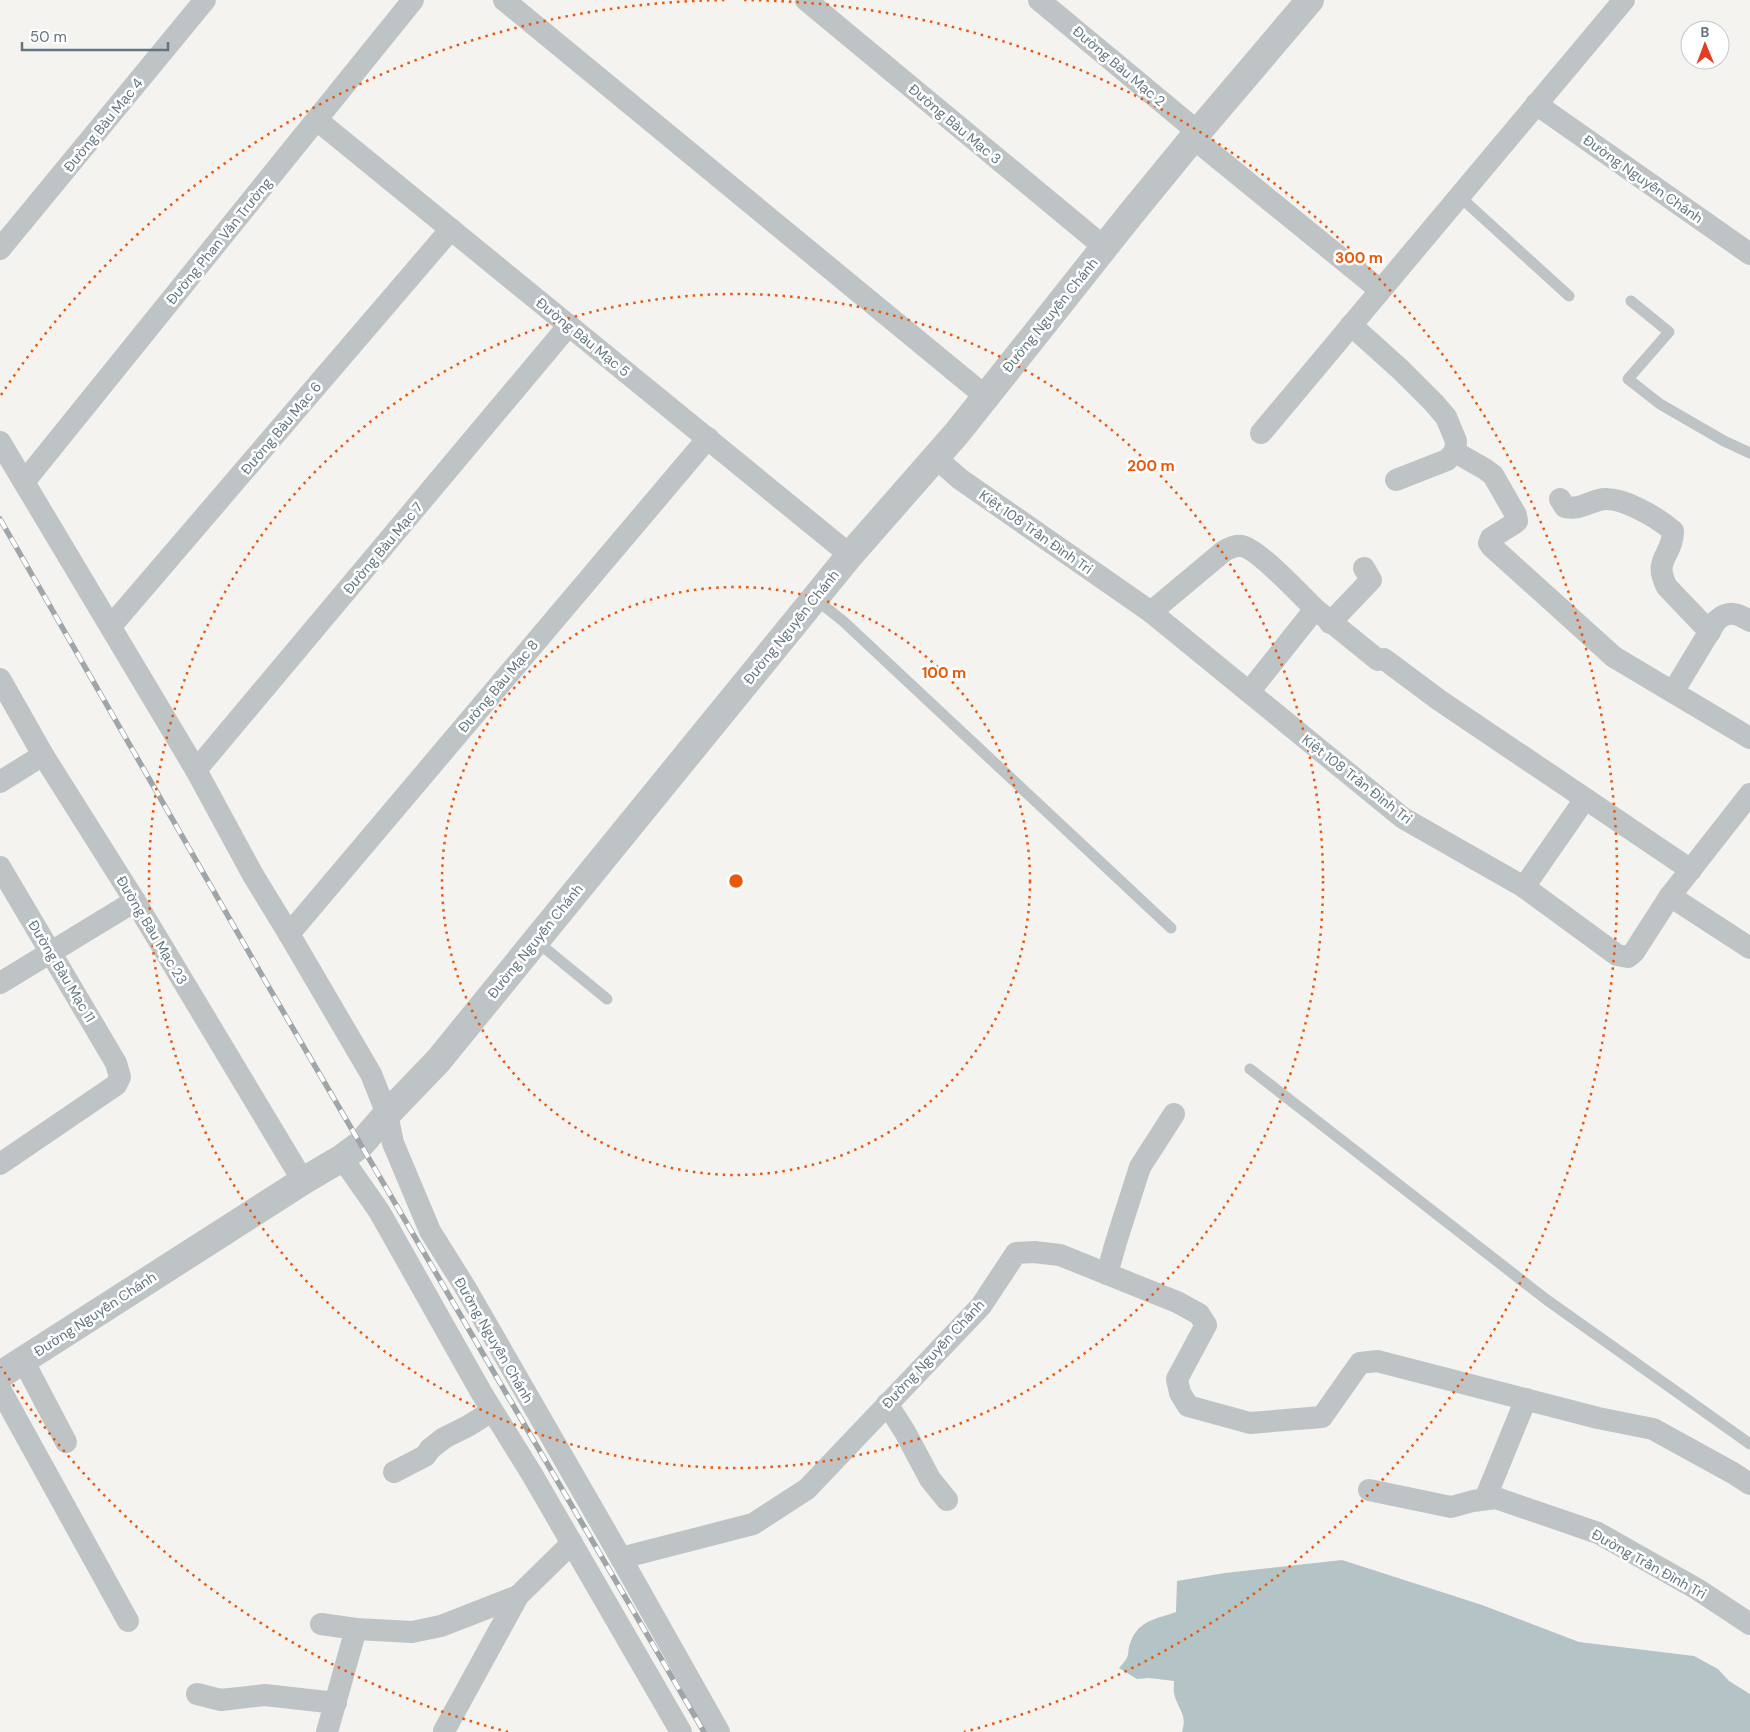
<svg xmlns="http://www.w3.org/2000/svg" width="1750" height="1732" viewBox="0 0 1750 1732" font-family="'DM Sans',sans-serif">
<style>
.water{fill:#b4c3c5}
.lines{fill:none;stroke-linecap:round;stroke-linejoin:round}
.service{stroke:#bec3c5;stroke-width:11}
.minor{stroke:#bec3c5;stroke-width:22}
.tertiary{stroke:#bec3c5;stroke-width:28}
.rail-casing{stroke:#9fa6aa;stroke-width:5.5}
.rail{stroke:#fff;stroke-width:4;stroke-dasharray:11;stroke-linecap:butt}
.ring{fill:none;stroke:#e8590c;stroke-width:2.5;stroke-dasharray:2.5 5}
.labels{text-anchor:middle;stroke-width:5;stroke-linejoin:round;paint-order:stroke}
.street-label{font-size:14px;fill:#637680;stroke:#fff}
.centre{fill:#e8590c;stroke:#fff;stroke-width:2.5}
.ring-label{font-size:15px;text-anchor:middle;font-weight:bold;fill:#e8590c;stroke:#fff;stroke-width:5;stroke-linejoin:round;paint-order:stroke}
</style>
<rect width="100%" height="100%" fill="#f4f3ef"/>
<!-- water -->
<path class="water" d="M1342 1560 1482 1605 1579 1642 1694 1656 1718 1669 1729 1681 1750 1694V1732H1182C1187 1715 1180 1712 1175 1697 1173 1692 1174 1686 1174 1681L1149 1678 1137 1679 1119 1668C1133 1653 1125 1656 1131 1641 1139 1620 1157 1619 1176 1612L1177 1581 1225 1573Z"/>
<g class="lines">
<!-- service -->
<g class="service">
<path d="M1459 196 1569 296"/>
<path d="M1631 301 1669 332 1628 379 1660 404 1724 441 1750 453"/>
<path d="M814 598 843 621 1171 928"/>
<path d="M535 940 607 999"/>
<path d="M1250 1069 1547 1300 1750 1444"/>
</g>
<!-- minor -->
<g class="minor">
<path d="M504 0 985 396"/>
<path d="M806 0 1104 247"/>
<path d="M1039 0 1198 132"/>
<path d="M1536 104 1750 254"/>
<path d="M317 120 850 555"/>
<path d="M1193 138 1380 290"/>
<path d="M0 249 205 0"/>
<path d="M1351 325 1401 370 1434 403 1446 417 1456 441 1455 452 1447 460 1396 480"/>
<path d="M1261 433 1624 0"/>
<path d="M0 442 196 770 253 875 289 934 371 1074 387 1114 393 1143 430 1231 465 1287 621 1558 719 1732"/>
<path d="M1455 452 1485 469 1493 475 1516 515 1517 521 1515 523 1491 538 1489 543 1491 546 1614 657 1750 738"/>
<path d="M936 458 960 479 1151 612 1403 818 1524 887 1617 955 1628 957 1634 952 1670 896 1750 794"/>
<path d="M24 482 413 0"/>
<path d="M1560 499 1565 507C1579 510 1587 503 1599 500 1619 494 1658 518 1673 531 1673 556 1652 559 1667 587L1710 632"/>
<path d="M1151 612 1224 551C1230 548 1235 545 1242 546 1258 549 1301 595 1315 609"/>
<path d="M1330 623 1371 580 1364 568"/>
<path d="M111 626 451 229"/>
<path d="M0 679 43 755 135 901 303 1181"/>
<path d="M1249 692 1315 609 1378 660 1384 659 1439 700 1691 870"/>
<path d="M1673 692 1716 621C1728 610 1737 613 1750 621"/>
<path d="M196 770 569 325"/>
<path d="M0 782 43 755"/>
<path d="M0 867 116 1063 120 1077 116 1085 0 1164"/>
<path d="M1524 887 1585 799"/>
<path d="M1670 896 1750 948"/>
<path d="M289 934 708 438"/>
<path d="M0 983 135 901"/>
<path d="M342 1158 379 1211 481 1392 533 1476 681 1732"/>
<path d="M1107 1274 1116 1242 1140 1167 1174 1114"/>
<path d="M23 1360 66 1442"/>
<path d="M0 1389 128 1621"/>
<path d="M887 1404 905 1432 930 1479 947 1500"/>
<path d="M394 1472 425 1456 430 1449 444 1438 468 1426 492 1411"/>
<path d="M1369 1490 1451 1507 1473 1501 1496 1498 1598 1533 1697 1589 1750 1624"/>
<path d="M1485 1499 1526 1399"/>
<path d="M621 1558 753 1524 807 1489 981 1306 1016 1253 1034 1252 1060 1255 1177 1302 1199 1314 1206 1325 1177 1379 1180 1393 1188 1406 1250 1423 1322 1417 1360 1363 1377 1361 1598 1418 1653 1429 1733 1473 1750 1484"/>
<path d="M321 1624 356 1629 412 1632 441 1626 518 1596"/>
<path d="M197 1694 221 1700 265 1695 336 1703"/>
<path d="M444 1731 518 1596 572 1543"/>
<path d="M327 1732 356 1629"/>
</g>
<!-- tertiary -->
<path class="tertiary" d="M0 1375 303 1181 342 1158 361 1144 387 1114 438 1061 850 555 957 433 1130 215 1198 132 1310 0"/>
<!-- rail casing -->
<g class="rail-casing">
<path id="rail" d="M0 519 267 984 704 1732"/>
</g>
<!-- rail -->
<use href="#rail" class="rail"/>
</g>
<!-- distance rings -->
<g class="ring">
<circle cx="736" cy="881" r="294"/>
<circle cx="736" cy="881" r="587"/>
<path d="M508 1732A881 881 0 0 1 1 1367M1 395A881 881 0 0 1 728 0M744 0A881 881 0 0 1 964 1732"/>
</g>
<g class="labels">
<!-- street labels -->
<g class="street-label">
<text transform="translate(1119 66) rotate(40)" y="5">Đường Bàu Mạc 2</text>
<text transform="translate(955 124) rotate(40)" y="5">Đường Bàu Mạc 3</text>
<text transform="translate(103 125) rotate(-51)" y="5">Đường Bàu Mạc 4</text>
<text transform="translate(1643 179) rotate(35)" y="5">Đường Nguyễn Chánh</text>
<text transform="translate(219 241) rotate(-51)" y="5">Đường Phan Văn Trường</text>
<text transform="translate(1050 315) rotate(-51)" y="5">Đường Nguyễn Chánh</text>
<text transform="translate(583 337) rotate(39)" y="5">Đường Bàu Mạc 5</text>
<text transform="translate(281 428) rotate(-50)" y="5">Đường Bàu Mạc 6</text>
<text transform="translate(1036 532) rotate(35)" y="5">Kiệt 108 Trần Đình Tri</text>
<text transform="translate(383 548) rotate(-50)" y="5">Đường Bàu Mạc 7</text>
<text transform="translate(791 627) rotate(-51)" y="5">Đường Nguyễn Chánh</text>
<text transform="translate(498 686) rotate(-50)" y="5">Đường Bàu Mạc 8</text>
<text transform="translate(1357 779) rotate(38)" y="5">Kiệt 108 Trần Đình Tri</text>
<text transform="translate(152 930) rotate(59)" y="5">Đường Bàu Mạc 23</text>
<text transform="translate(535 941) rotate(-51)" y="5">Đường Nguyễn Chánh</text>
<text transform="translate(62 971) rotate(59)" y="5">Đường Bàu Mạc 11</text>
<text transform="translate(95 1314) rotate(-33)" y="5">Đường Nguyễn Chánh</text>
<text transform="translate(494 1340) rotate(60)" y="5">Đường Nguyễn Chánh</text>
<text transform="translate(933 1354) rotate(-47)" y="5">Đường Nguyễn Chánh</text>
<text transform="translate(1649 1564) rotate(29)" y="5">Đường Trần Đình Tri</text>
</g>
</g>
<circle cx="736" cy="881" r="8" class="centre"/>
<g class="ring-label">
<text x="1359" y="263">300 m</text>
<text x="1151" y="471">200 m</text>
<text x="944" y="678">100 m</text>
</g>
<!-- north arrow -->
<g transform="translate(1705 45) rotate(359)"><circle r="24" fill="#ffffff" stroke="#c1c8cc"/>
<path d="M0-4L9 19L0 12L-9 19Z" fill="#e13e22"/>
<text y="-8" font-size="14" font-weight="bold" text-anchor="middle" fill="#637680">B</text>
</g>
<!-- scale -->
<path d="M22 42v8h146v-8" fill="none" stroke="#637680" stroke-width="2.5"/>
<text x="30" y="42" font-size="15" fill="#637680" stroke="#ffffff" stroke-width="4" paint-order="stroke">50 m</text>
</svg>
